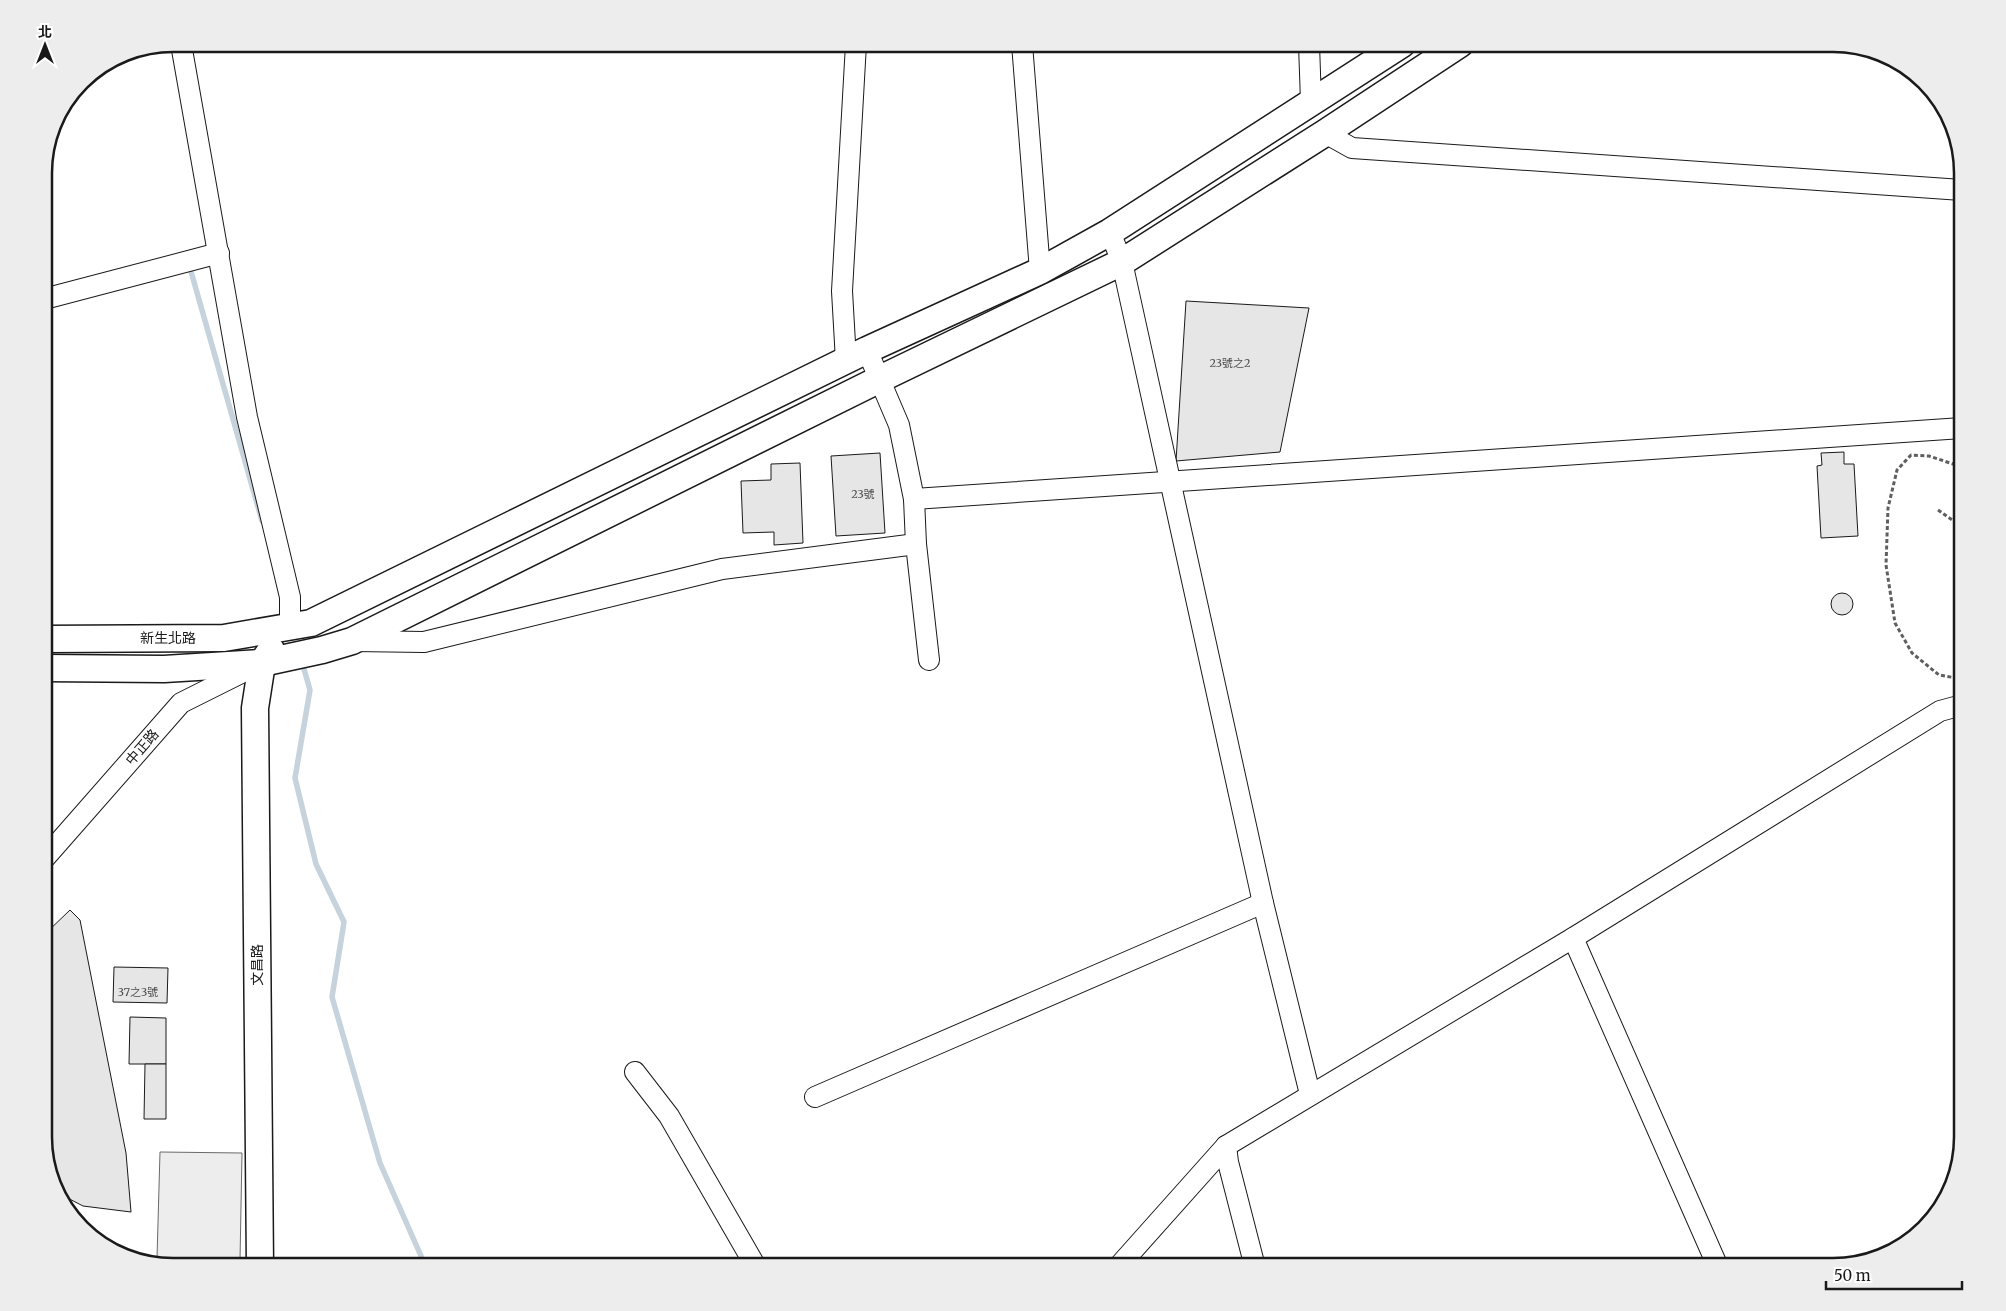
<svg xmlns="http://www.w3.org/2000/svg" width="2006" height="1311" viewBox="0 0 2006 1311" font-family="Merriweather,'Noto Sans TC',serif">
<style>
.parking{fill:#ededed;stroke:#6a6a6a}
.lines{fill:none;stroke-linecap:round;stroke-linejoin:round}
.stream{stroke:#c6d2dc;stroke-width:5.5}
.building{fill:#e6e6e6;stroke:#1a1a1a}
.minor-casing{stroke:#1a1a1a;stroke-width:22}
.major-casing{stroke:#1a1a1a;stroke-width:29}
.path{stroke:#5f5f5f;stroke-width:3;stroke-dasharray:4 2.5;stroke-linecap:butt}
.minor{stroke:#fff;stroke-width:20}
.major{stroke:#fff;stroke-width:26}
.labels{text-anchor:middle;stroke-width:4;stroke-linejoin:round;paint-order:stroke}
.number-label{font-size:11px;fill:#4d4d4d}
.street-label{font-size:14px;fill:#1a1a1a;stroke:#fff}
.rim{fill:none;stroke:#1a1a1a;stroke-width:2.5}
</style>
<rect width="100%" height="100%" fill="#fff"/>
<!-- parking -->
<path class="parking" d="M160 1152 242 1153 240 1260 157 1258Z"/>
<g class="lines">
<!-- stream -->
<g class="stream">
<path d="M187 269 190 268 262 521"/>
<path d="M302 662 310 690 295 778 316 864 344 922 332 997 380 1163 425 1265 428 1267"/>
</g>
</g>
<!-- building -->
<g class="building">
<path d="M1186 301 1309 308 1280 452 1176 461Z"/>
<path d="M1844 452V464H1854L1858 536 1821 538 1817 466 1822 465 1821 453Z"/>
<path d="M880 453 885 533 836 536 831 456Z"/>
<path d="M800 463 803 543 774 545V532L743 533 741 481 771 480V464Z"/>
<circle cx="1842" cy="604" r="11"/>
<path d="M70 910 80 920 126 1153 131 1212 83 1206 58 1193 49 1161 44 1105V935Z"/>
<path d="M114 967 168 968 167 1003 113 1002Z"/>
<path d="M130 1017 166 1018V1064H129Z"/>
<path d="M145 1064H166V1119H144Z"/>
</g>
<g class="lines">
<!-- minor casing -->
<g class="minor-casing">
<g id="minor">
<path d="M181 44 247 417 290 597V626"/>
<path d="M1022 44 1040 271"/>
<path d="M1309 44 1311 102"/>
<path d="M1325 133 1352 148 1962 190"/>
<path d="M1110 232 1122 262 1263 903 1310 1094"/>
<path d="M44 299 219 253"/>
<path d="M867 350 899 425 914 499 916 544 929 660"/>
<path d="M846 361 842 291 856 44"/>
<path d="M914 499 1962 428"/>
<path d="M354 641 424 642 722 569 916 544"/>
<path d="M44 859 181 703 255 666"/>
<path d="M1573 938 1718 1267"/>
<path d="M635 1072 669 1116 756 1267"/>
<path d="M815 1097 1263 903"/>
<path d="M1226 1146 1228 1162 1255 1267"/>
<path d="M1118 1267 1226 1146 1573 938 1940 711 1962 705"/>
</g>
</g>
<!-- major casing -->
<g class="major-casing">
<g id="major">
<path d="M44 639 224 638 311 623 867 350 1040 271 1110 232 1402 44"/>
<path d="M44 668 164 669 262 663 322 650 352 641 880 379 1122 262 1325 133 1460 44"/>
<path d="M260 1267 255 708 262 663 271 650"/>
</g>
</g>
<!-- path -->
<g class="path">
<path d="M1962 465 1953 464 1929 456 1911 455 1897 470 1888 508 1886 565 1895 623 1912 653 1939 675 1962 679"/>
<path d="M1938 510 1962 527"/>
</g>
<!-- minor -->
<use href="#minor" class="minor"/>
<!-- major -->
<use href="#major" class="major"/>
</g>
<g class="labels">
<!-- number labels -->
<g class="number-label">
<text x="1230" y="367">23號之2</text>
<text x="863" y="498">23號</text>
<text x="138" y="996">37之3號</text>
</g>
<!-- street labels -->
<g class="street-label">
<text x="168" y="643">新生北路</text>
<text transform="translate(142 747) rotate(-49)" y="5">中正路</text>
<text transform="translate(257 965) rotate(-90)" y="5">文昌路</text>
</g>
</g>
<!-- crop -->
<path d="M0 0H2006V1311H0ZM173 52H1833A121 121 0 0 1 1954 173V1137A121 121 0 0 1 1833 1258H173A121 121 0 0 1 52 1137V173A121 121 0 0 1 173 52Z" fill="#ededed" fill-rule="evenodd"/>
<path class="rim" d="M173 52H1833A121 121 0 0 1 1954 173V1137A121 121 0 0 1 1833 1258H173A121 121 0 0 1 52 1137V173A121 121 0 0 1 173 52Z"/>
<!-- north arrow -->
<g transform="translate(45 45)" stroke="#ffffff" stroke-width="4" paint-order="stroke">
<path d="M0-4L9 19L0 12L-9 19Z" fill="#1a1a1a"/>
<text y="-8" font-size="14" font-weight="bold" text-anchor="middle" fill="#1a1a1a">北</text>
</g>
<!-- scale -->
<path d="M1826 1281v8h136v-8" fill="none" stroke="#1a1a1a" stroke-width="2.5"/>
<text x="1834" y="1281" font-size="15" fill="#1a1a1a" stroke="#ffffff" stroke-width="4" paint-order="stroke">50 m</text>
</svg>
